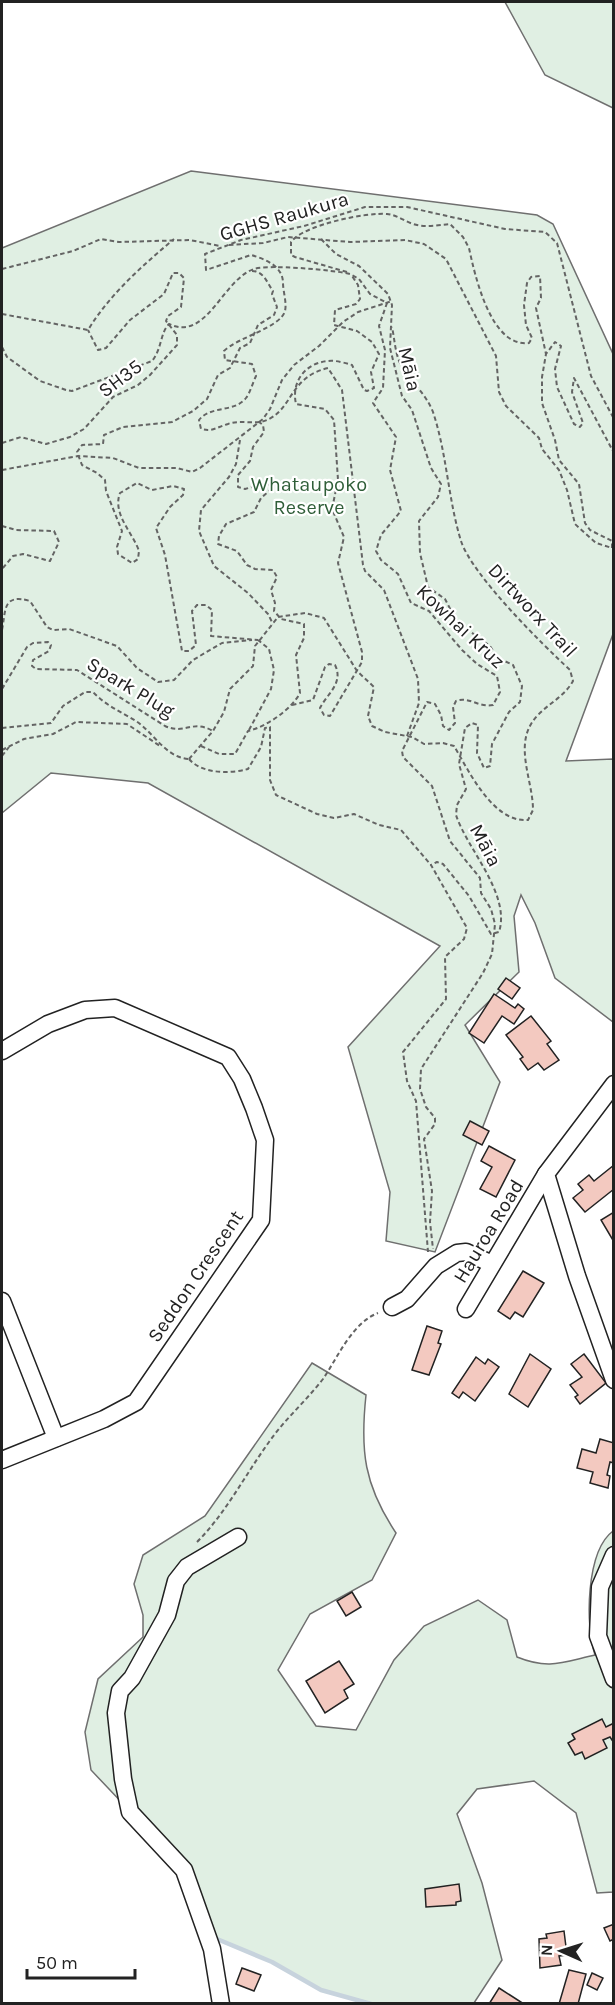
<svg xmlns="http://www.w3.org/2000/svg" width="615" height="2005" viewBox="0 0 615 2005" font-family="Karla,sans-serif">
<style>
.green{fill:#e0efe3;stroke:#6f6f6f;stroke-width:1.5}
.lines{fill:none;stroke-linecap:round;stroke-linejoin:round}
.stream{stroke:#c7d3dd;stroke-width:4.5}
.building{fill:#f3c9c0;stroke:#222;stroke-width:1.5}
.minor-casing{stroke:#222;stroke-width:19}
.path{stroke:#646464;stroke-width:2;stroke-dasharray:4.5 3;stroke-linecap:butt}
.minor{stroke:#fff;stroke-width:16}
.labels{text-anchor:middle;stroke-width:4.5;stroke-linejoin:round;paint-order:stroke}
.street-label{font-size:20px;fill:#222;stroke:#fff}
.park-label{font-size:20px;fill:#2f5e38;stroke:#fff}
</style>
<rect width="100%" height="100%" fill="#fff"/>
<!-- green -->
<g class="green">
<path d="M505 2H613V108L545 75Z"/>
<path d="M191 171 537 215 553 224 613 354V634L566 761 613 759V1022L555 978 535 923 521 895 514 916 519 972 465 1025 500 1082 435 1252 386 1241 390 1192 348 1047 440 946 148 783 51 773 2 813V248Z"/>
<path d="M312 1363 366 1395C360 1451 364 1485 396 1533L372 1580 310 1614 278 1670 316 1726 356 1730 394 1660 424 1626 478 1600 507 1620 517 1657C549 1670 563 1662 595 1655 585 1625 586 1551 613 1531V1892L597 1893 576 1813 534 1781 477 1789 457 1814 482 1883 502 1960 474 2003H371L321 1990 272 1962 217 1939 195 1879 178 1851 127 1808 91 1770 85 1732 98 1679 143 1637V1615L134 1584 143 1555 205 1516Z"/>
</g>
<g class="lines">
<!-- stream -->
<path class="stream" d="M217 1939 272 1962 321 1990 371 2004"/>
</g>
<!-- building -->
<g class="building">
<path d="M506 978 520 988 512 999 498 989Z"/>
<path d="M494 994 515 1008 518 1004 524 1009 514 1024 502 1016 484 1043 469 1033Z"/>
<path d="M531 1016 551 1041 547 1044 559 1060 544 1070 538 1063 528 1070 520 1059 523 1057 506 1035Z"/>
<path d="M470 1121 489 1131 482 1145 463 1135Z"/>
<path d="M489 1146 515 1160 496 1197 480 1189 492 1167 481 1161Z"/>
<path d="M614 1165V1189L585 1212 573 1198 583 1190 578 1184 589 1175 594 1181Z"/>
<path d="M614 1212V1242L601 1220Z"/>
<path d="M523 1271 544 1283 523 1317 515 1312 510 1319 498 1311Z"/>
<path d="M427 1326 442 1331 438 1343 441 1344 429 1375 412 1370Z"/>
<path d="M530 1354 551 1369 528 1407 509 1394Z"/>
<path d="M584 1354 606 1383 580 1404 575 1397 578 1395 570 1385 582 1377 571 1364Z"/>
<path d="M476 1357 485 1364 488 1359 499 1367 475 1401 463 1392 459 1398 452 1393Z"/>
<path d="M600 1439 614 1443V1463L610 1462 607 1475 610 1476 608 1488 590 1483 593 1472 577 1468 582 1449 596 1453Z"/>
<path d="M352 1592 361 1607 346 1616 337 1601Z"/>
<path d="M339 1661 354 1684 344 1690 348 1698 325 1713 306 1681Z"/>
<path d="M602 1719 606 1727 614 1723V1743L610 1737 603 1740 607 1748 585 1759 582 1752 575 1755 568 1743 575 1739 572 1734Z"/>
<path d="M459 1884 461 1901 456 1902V1905L426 1907 425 1889Z"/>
<path d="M614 1924V1939L610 1941 604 1928Z"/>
<path d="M564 1931 567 1955 559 1956 561 1965 540 1968 539 1939 547 1938 546 1934Z"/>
<path d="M242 1968 261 1975 254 1991 236 1984Z"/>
<path d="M569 1970 586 1974 578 2004H559Z"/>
<path d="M592 1973 603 1978 597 1990 587 1985Z"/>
<path d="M499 1988 524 2004H489Z"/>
</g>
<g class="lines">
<!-- minor casing -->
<g class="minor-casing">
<g id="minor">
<path d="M2 1051 48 1024 85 1010 115 1008 228 1057 242 1079 254 1108 265 1140 261 1220 136 1402 104 1419 2 1460"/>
<path d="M614 1084 546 1174 577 1276 614 1380"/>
<path d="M2 1301 56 1438"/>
<path d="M392 1307 407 1299 436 1266 457 1253 466 1252 492 1264"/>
<path d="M466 1309 546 1174"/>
<path d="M614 1555 600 1587 598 1636 614 1679"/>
<path d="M221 2004 212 1949 184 1870 130 1812 123 1779 116 1713 120 1691 132 1678 167 1615 176 1581 187 1567 238 1537"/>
</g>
</g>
<!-- path -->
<g class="path">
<path d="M321 239 336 254 359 266 388 294 392 305 390 348 402 396 412 410 431 468 441 484 438 497 419 521 420 553 428 587 445 599 457 622 490 646 498 658 513 665 522 686 520 702 509 712 492 744 490 766 484 768 477 753 478 725 472 723 465 728 459 764 466 789 457 805 456 815C467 849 511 894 499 932L491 934 469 896 443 864 437 862 431 865 467 928 464 939 445 957 446 999 403 1052 407 1081 416 1101 428 1252"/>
<path d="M229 245 263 243 288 237 350 242 405 240 424 244 446 259 496 356 499 392 506 406 539 438 542 449 559 470 567 490 575 524 596 543 612 548V541L590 530 585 523 579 484 559 460 555 440 542 403V377L546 354 555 342 561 346 555 369 557 387 574 424 580 427 583 423 572 392 574 378 614 453"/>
<path d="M2 269 73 251 101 239 119 242 190 240 220 246"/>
<path d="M252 271C264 271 267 283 273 291L272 294 277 307 274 315 258 325 250 343 240 348 230 368 218 375 207 399 193 411 172 422 123 427 104 435 103 444 82 445 77 452 82 465 97 473 105 480 106 491 122 531 117 547 118 554 132 563 138 559 139 551C133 533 112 514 120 493L137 483 152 490 173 486 184 489 183 495 170 507 156 528 165 555 182 651H189L196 645 192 611 197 605H206L212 610 211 636 258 640"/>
<path d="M347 272 295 257 291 255V242C303 225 367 212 387 214 397 215 404 221 413 224 425 228 438 225 450 224L463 237 469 248C475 276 491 348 529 343L532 338 526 325 524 305 527 283 531 277 540 276 541 298 536 308 546 354"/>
<path d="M2 314 88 330C110 294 142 266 174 239"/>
<path d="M2 347 7 357 40 381 66 390 72 391 152 361C162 349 160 333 169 324 207 342 222 280 254 269 267 264 334 270 350 274L359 279 370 294 387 303 379 326 385 350 383 388 373 403 396 437 390 470 401 511 381 535 376 551 381 560 398 574 411 603 429 611 462 650 477 664 497 676 500 692 493 705C479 708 469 696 456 701L453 707 455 723 449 730 443 726 441 715 435 704 427 702 402 751 403 757 432 786 450 841 480 878 481 893 491 909 495 924 492 954 483 973 421 1069 420 1089 426 1107 435 1118V1124L424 1139 432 1191 430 1222 433 1249"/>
<path d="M240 440 236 464 229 477 201 510 199 531 214 566 248 593 268 614 273 624"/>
<path d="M2 443 21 437 46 444 70 437 84 429 113 397 138 385 150 375 177 345V335L166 321 168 316 181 307 184 278 179 273H173L164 294 130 320 106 348 98 350 88 330"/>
<path d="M2 470 78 456 113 458 139 468H177L192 472 200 468 263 419 270 409 282 380 294 365 319 346 343 322 358 312 392 301"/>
<path d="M2 526 16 530 54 531 59 542 50 561 23 554 13 556 2 569"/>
<path d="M2 630C6 611 2 593 30 601L47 627 53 630 69 629 117 646 137 668 158 682 174 680 193 660 222 643 252 640"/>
<path d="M2 689 27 647 33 643 48 642 51 645 49 651 33 660 32 666 36 669 77 670 165 726C185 735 192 719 213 731"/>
<path d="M292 705 313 700 325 667 329 664 335 665C344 683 327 694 320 708L324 715 330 716 362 662V652L338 563 344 537 332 509 338 480 334 420 325 409 296 404C291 382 305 363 328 361 336 360 345 363 352 365L364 390 367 391 374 388 371 372 379 354 372 342 357 331 334 325 335 310 356 304 360 299 358 285 352 276"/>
<path d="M2 728 51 723 63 706 85 692H93C105 705 121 712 136 721 154 733 166 758 189 759"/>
<path d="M249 730 271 689 274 670 269 649 258 640"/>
<path d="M407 736 419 703 418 679 384 590 365 571 363 565 342 390 328 368C290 377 293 407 269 419 257 426 240 419 228 424 217 427 213 432 201 429L199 420C211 405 234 413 246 398 250 393 253 382 256 376L252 364 225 360 224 351C238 337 280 328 285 311 287 303 283 291 283 283 283 266 265 259 251 255L206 270 205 254 241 240 304 226 365 207H407L505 229 545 232 557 243 591 376 614 419"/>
<path d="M201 746 219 754H235L248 731C266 727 292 709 300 693L296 655 304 638V624L281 619 274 611 275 603 271 590 277 577 273 570 255 569 247 565 237 551 218 544 219 536 226 524 254 512 261 498 271 489 267 483 245 489 238 487V475L250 461 253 447 264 432 263 425 259 422"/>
<path d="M2 750 24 739 53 734 76 722 127 724 160 746"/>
<path d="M2 756 9 747"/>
<path d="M189 759 213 731 224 712 230 689 253 666 255 646 278 617 305 613 324 618 357 671 374 687 368 716 372 726 385 732 412 737 424 744 443 743 454 746C469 771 493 823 528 820L533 810C533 779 512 743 537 716 549 703 564 697 573 681L570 670C542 644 472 575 461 541 448 499 447 454 433 412 426 394 412 383 402 367 395 355 395 341 392 327"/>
<path d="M189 759C202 774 230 774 248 769L261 747 265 728 270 727V780L276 795 317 814 334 818 354 814 379 825 401 830 431 865"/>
<path d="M197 1542C226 1513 245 1475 269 1442 285 1419 306 1401 323 1379 338 1357 352 1323 378 1313"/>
</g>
<!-- minor -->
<use href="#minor" class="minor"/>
</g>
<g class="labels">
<!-- street labels -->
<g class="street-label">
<text transform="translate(284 216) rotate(-16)" y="7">GGHS Raukura</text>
<text transform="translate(410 369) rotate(77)" y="7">Māia</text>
<text transform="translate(120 378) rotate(-37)" y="7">SH35</text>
<text transform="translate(533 610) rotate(47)" y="7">Dirtworx Trail</text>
<text transform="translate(461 626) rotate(43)" y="7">Kowhai Kruz</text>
<text transform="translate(131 687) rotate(31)" y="7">Spark Plug</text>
<text transform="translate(486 845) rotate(62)" y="7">Māia</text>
<text transform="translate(488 1231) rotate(-59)" y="7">Hauroa Road</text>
<text transform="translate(195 1276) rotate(-56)" y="7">Seddon Crescent</text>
</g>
<!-- park labels -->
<g class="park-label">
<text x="309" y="491">Whataupoko<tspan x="309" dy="23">Reserve</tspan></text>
</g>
</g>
<!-- border -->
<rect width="615" height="2005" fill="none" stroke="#222222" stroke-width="6"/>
<!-- north arrow -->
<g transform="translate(561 1951) rotate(273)" stroke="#ffffff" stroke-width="4.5" paint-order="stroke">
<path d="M0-4.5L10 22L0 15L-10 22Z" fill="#222222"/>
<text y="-9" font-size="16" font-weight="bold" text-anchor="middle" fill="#222222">N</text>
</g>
<!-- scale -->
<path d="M27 1969v9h108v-9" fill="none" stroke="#222222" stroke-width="3"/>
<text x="36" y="1969" font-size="18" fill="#222222" stroke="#ffffff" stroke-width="4.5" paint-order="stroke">50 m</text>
</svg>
